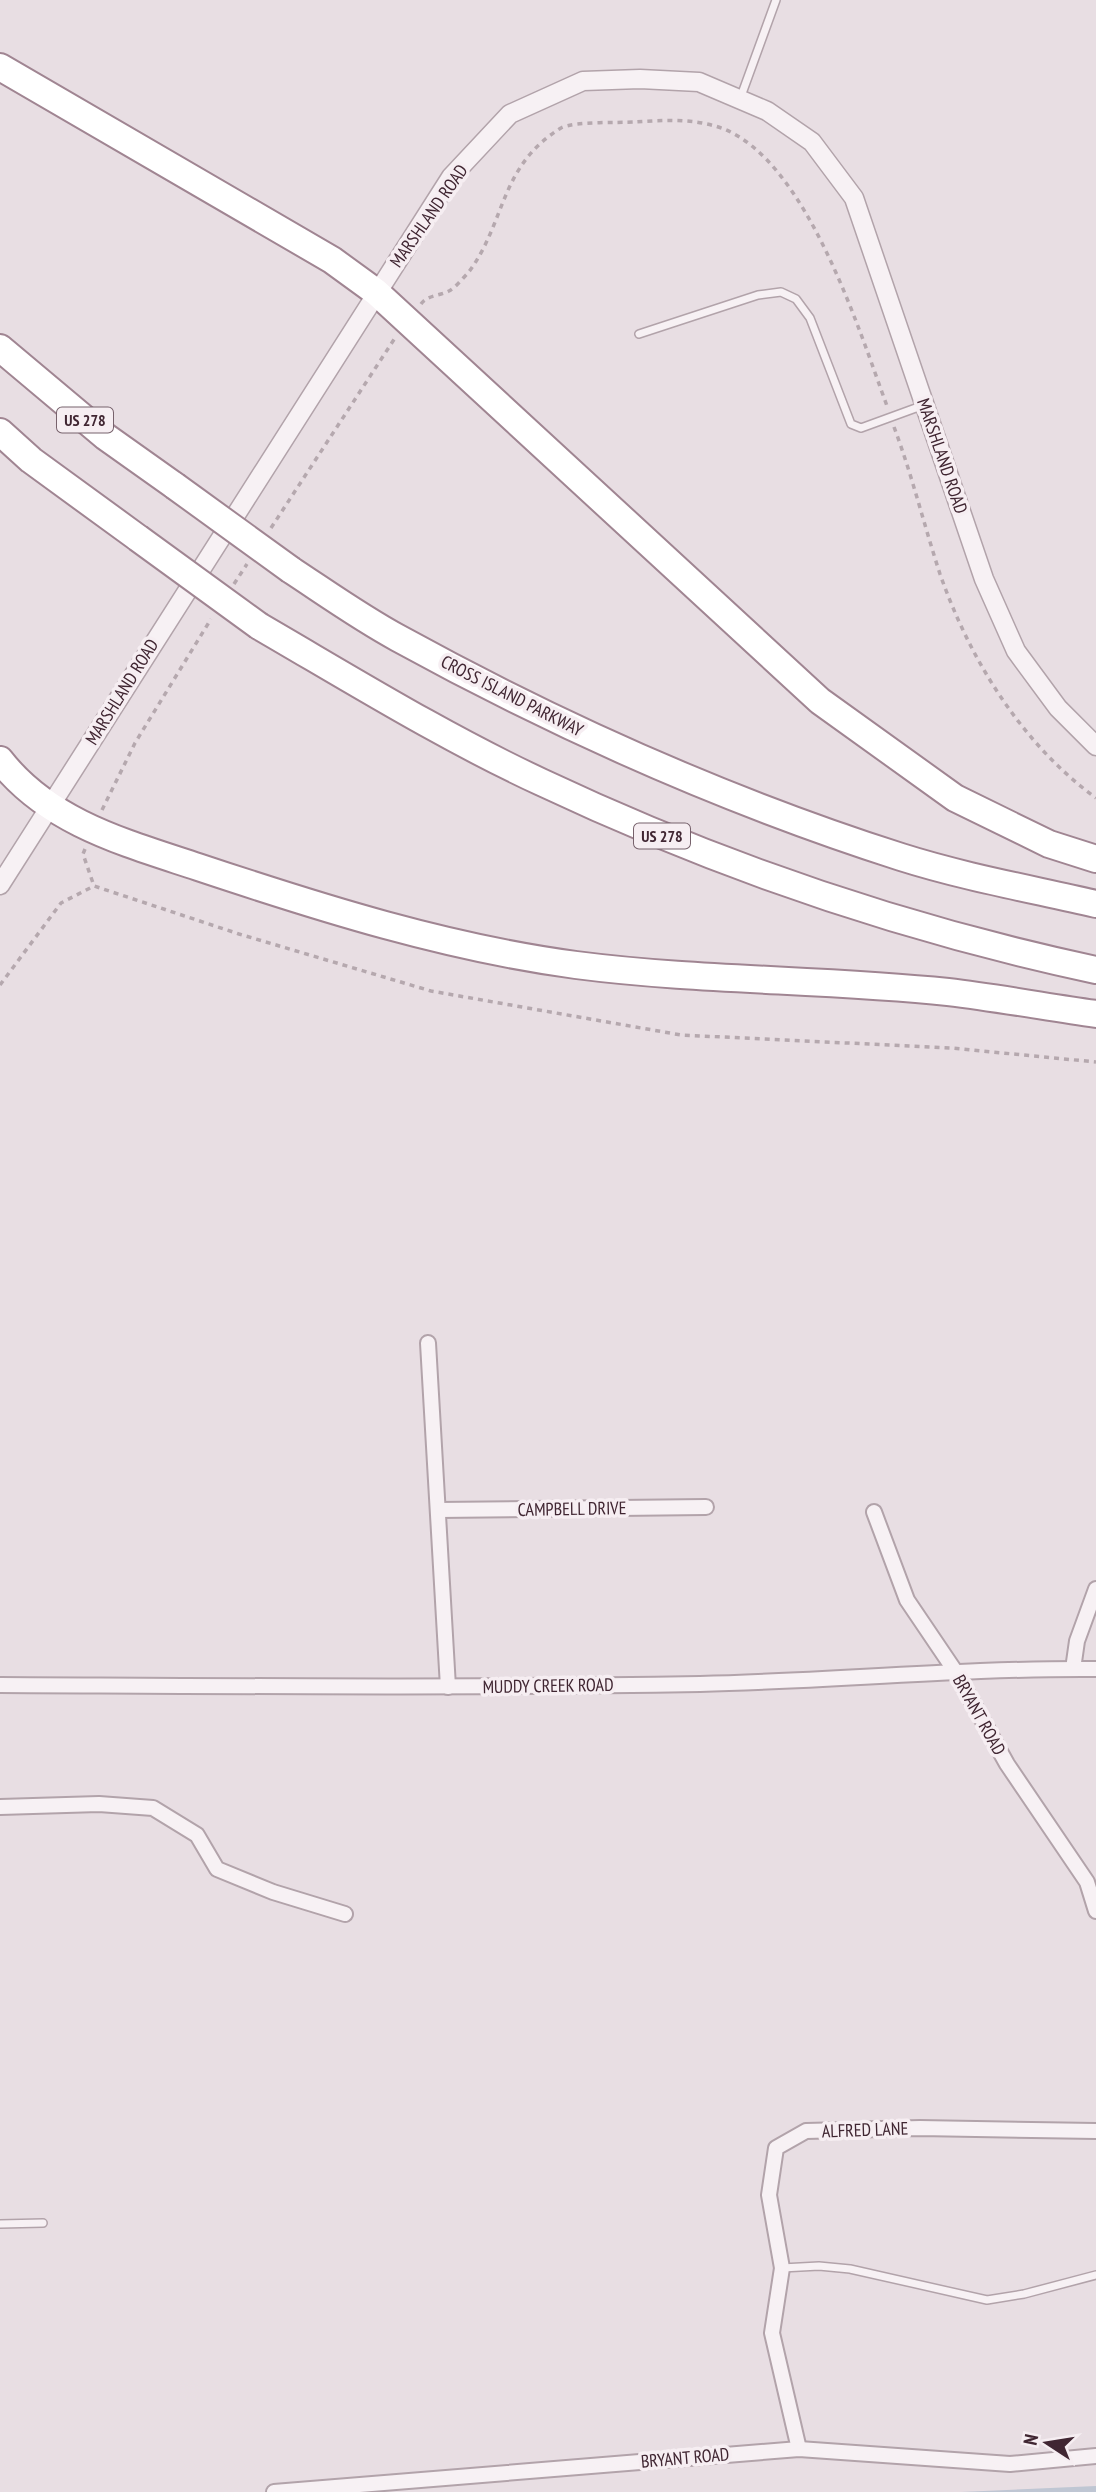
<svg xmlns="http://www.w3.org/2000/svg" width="1096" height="2492" viewBox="0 0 1096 2492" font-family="'PT Sans Narrow',sans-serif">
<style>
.green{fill:#bfc6d3}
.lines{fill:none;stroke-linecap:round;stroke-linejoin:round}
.service-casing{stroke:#b2a3aa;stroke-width:10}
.minor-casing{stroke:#b2a3aa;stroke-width:18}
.tertiary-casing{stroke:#b2a3aa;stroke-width:21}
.motorway-casing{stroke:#a08592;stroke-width:30}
.path{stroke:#b5a8ae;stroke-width:3.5;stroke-dasharray:5 5;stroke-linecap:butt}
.service{stroke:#f7f1f4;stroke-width:7}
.minor{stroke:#f7f1f4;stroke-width:14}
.tertiary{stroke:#f7f1f4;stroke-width:18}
.motorway{stroke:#fff;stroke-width:26}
.motorway-bridge-casing{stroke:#a08592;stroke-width:30;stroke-linecap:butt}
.motorway-bridge{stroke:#fff;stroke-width:26}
.labels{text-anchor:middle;stroke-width:7;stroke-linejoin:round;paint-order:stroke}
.shield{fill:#f6eef2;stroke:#77626c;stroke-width:2}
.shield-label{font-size:16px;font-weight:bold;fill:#402632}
.street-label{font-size:18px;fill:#402632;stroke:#f6eef2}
</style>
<rect width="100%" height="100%" fill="#e8dee3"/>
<!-- green -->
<path class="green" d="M1096 2486V2492H961Z"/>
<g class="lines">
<!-- service casing -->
<g class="service-casing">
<g id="service">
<path d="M740 99 776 0"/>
<path d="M639 334 758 295 781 292 796 299 810 318 851 424 861 428 924 405"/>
<path d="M0 2224 43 2223"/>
<path d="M782 2268 819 2266 850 2269 987 2300 1024 2294 1096 2275"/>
</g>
</g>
<!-- minor casing -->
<g class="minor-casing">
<g id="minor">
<path d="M428 1343 448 1687"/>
<path d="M438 1510 706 1507"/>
<path d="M874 1512 907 1600 955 1671 1007 1764 1087 1882 1096 1911"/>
<path d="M1073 1669 1077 1641 1096 1589"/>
<path d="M0 1685C233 1686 466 1688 700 1684 832 1681 964 1668 1096 1669"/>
<path d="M0 1807 99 1804 153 1808 197 1835 217 1869 273 1892 345 1914"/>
<path d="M799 2449 772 2333 782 2268 769 2195 776 2148 806 2131 920 2128 1096 2131"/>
<path d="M274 2492 799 2449 1010 2464 1096 2456"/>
</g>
</g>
<!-- tertiary casing -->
<g class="tertiary-casing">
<path id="tertiary" d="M0 885 451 177 510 114 583 81 640 79 699 82 767 111 812 142 854 198 984 579 1016 651 1058 708 1096 746"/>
</g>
<!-- motorway casing -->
<g class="motorway-casing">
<g id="motorway">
<path d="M0 67 332 260 376 292 820 701 955 798 1049 844 1096 859"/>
<path d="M0 348 106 437 175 486"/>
<path d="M0 432 31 460 138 538"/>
<path d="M291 570C326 593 361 618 398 638 558 726 726 801 901 857 964 877 1031 889 1096 904"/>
<path d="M259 626C352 680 444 737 541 782 719 866 904 929 1096 970"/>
<path d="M0 760C49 823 126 843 198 867 321 908 448 948 576 965 699 981 825 979 948 992 998 998 1047 1007 1096 1014"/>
</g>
</g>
<!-- path -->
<g class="path">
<path d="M421 304C427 295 440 296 449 291 455 288 463 278 468 273 506 223 499 166 561 128 574 121 618 123 635 122 664 120 695 118 724 129 807 163 858 327 887 406"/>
<path d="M894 427C912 475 924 525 940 574 970 660 1022 744 1096 798"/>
<path d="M271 528 395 338"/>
<path d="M234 584 247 564"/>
<path d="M102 810 135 743 211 619"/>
<path d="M85 849 83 854 94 886"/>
<path d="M0 985 61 903 94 886 239 934 431 991 681 1035 951 1048 1096 1062"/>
</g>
<!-- service -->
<use href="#service" class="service"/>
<!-- minor -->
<use href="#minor" class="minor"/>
<!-- tertiary -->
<use href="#tertiary" class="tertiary"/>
<!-- motorway -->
<use href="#motorway" class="motorway"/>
<!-- motorway-bridge casing -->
<g class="motorway-bridge-casing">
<g id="motorway-bridge">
<path d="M175 486 291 570"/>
<path d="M138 538 259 626"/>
</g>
</g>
<!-- motorway-bridge -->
<use href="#motorway-bridge" class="motorway-bridge"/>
</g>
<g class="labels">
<!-- shield labels -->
<g class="shield">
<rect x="57" y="407.5" width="56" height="25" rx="5"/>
<rect x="634" y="823.5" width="56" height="25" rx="5"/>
</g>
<g class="shield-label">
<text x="85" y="426">US 278</text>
<text x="662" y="842">US 278</text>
</g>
<!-- street labels -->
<g class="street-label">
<text transform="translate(429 216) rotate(-55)" y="6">MARSHLAND ROAD</text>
<text transform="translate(942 456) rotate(71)" y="6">MARSHLAND ROAD</text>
<text transform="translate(122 692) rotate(-58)" y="6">MARSHLAND ROAD</text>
<text transform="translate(512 696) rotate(27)" y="6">CROSS ISLAND PARKWAY</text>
<text transform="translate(572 1509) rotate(-1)" y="6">CAMPBELL DRIVE</text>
<text transform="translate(548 1686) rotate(-1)" y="6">MUDDY CREEK ROAD</text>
<text transform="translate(979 1715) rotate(61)" y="6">BRYANT ROAD</text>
<text transform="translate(865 2130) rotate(-2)" y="6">ALFRED LANE</text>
<text transform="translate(685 2458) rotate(-5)" y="6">BRYANT ROAD</text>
</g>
</g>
<!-- north arrow -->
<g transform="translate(1047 2443) rotate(282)" stroke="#f6eef2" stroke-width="5" paint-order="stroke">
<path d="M0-5L12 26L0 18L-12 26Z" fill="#402632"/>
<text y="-10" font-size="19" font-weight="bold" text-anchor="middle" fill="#402632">N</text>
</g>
</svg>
